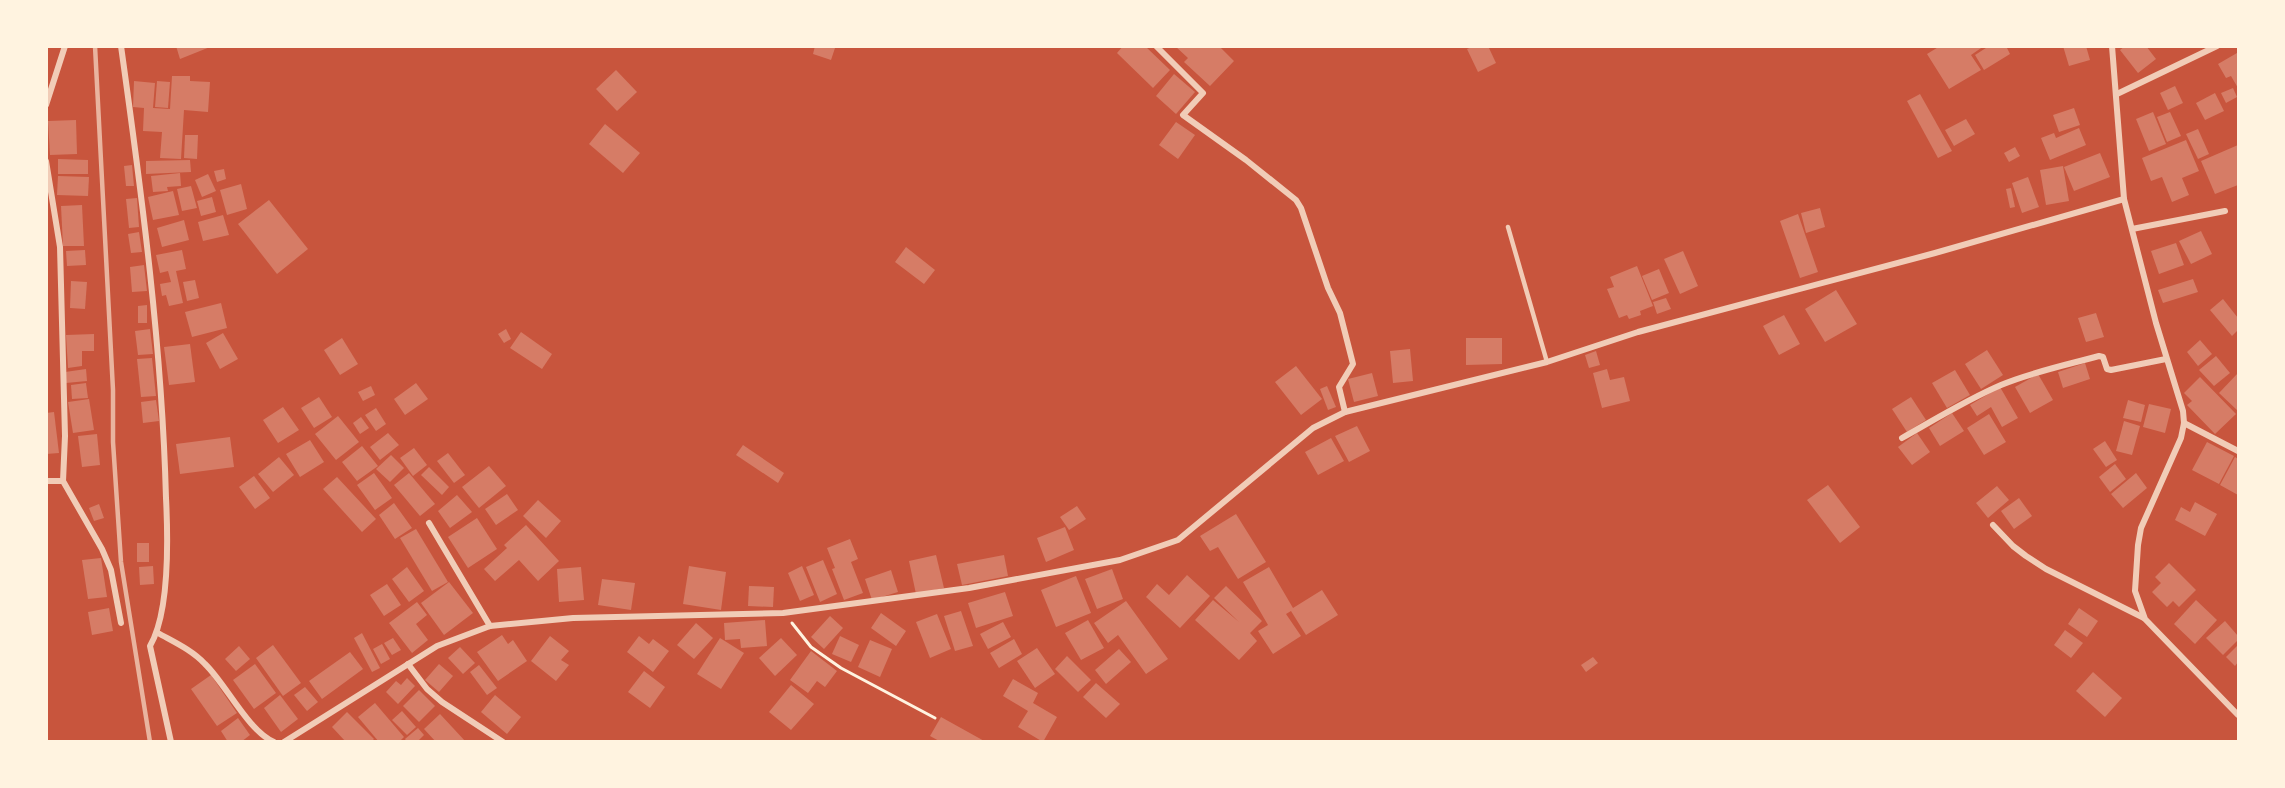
<svg xmlns="http://www.w3.org/2000/svg" width="2285" height="788" viewBox="0 0 2285 788" font-family="'PT Serif',serif">
<style>
.building{fill:#d67c66}
.lines{fill:none;stroke-linecap:round;stroke-linejoin:round}
.path{stroke:#fff3e0;stroke-width:3}
.service{stroke:#f1ccb7;stroke-width:4.5}
.minor{stroke:#f1ccb7;stroke-width:6}
.rail{stroke:#e9b49f;stroke-width:4.5}
</style>
<rect width="100%" height="100%" fill="#c8553d"/>
<!-- building -->
<g class="building">
<path d="M176 46H210V47L180 59Z"/>
<path d="M815 46 835 48 831 60 813 54Z"/>
<path d="M1123 46H1145L1170 70 1153 88 1117 53Z"/>
<path d="M1175 46H1219L1234 61 1210 86 1184 62 1188 58Z"/>
<path d="M1474 46H1488L1496 63 1478 72 1467 49Z"/>
<path d="M1940 46H1984L1971 55 1981 70 1949 89 1927 54Z"/>
<path d="M1989 46H2006L2010 54 1984 70 1975 55Z"/>
<path d="M2063 46H2086L2090 60 2069 66Z"/>
<path d="M2125 46H2146L2156 59 2138 73 2120 50Z"/>
<path d="M2237 53 2238 56V88L2231 76 2226 78 2218 64Z"/>
<path d="M616 70 637 92 617 111 596 89Z"/>
<path d="M1174 74 1195 92 1176 114 1156 96Z"/>
<path d="M172 76H190V81L210 82 208 112 184 110 181 159 160 158 162 132 143 131 144 108 133 107 134 81 155 83 153 108 170 109Z"/>
<path d="M157 81 170 82 168 108 155 107Z"/>
<path d="M2175 86 2183 103 2168 110 2160 93Z"/>
<path d="M2233 88 2237 97 2226 103 2221 93Z"/>
<path d="M2215 93 2224 111 2205 120 2196 103Z"/>
<path d="M1920 94 1952 151 1938 158 1907 101Z"/>
<path d="M2074 108 2080 125 2059 132 2053 115Z"/>
<path d="M2153 112 2166 144 2149 151 2136 119Z"/>
<path d="M2170 112 2181 136 2167 142 2157 117Z"/>
<path d="M1966 119 1975 134 1954 146 1945 130Z"/>
<path d="M76 120 77 154 50 155 48 121Z"/>
<path d="M1176 122 1195 135 1178 159 1159 145Z"/>
<path d="M605 124 640 153 623 173 589 144Z"/>
<path d="M2079 128 2086 145 2050 160 2041 138 2054 133 2056 138Z"/>
<path d="M2198 129 2209 154 2198 159 2186 134Z"/>
<path d="M185 135H198L197 159 184 158Z"/>
<path d="M2186 140 2199 171 2182 178 2189 195 2172 202 2162 177 2151 181 2142 158Z"/>
<path d="M2238 145V185L2215 194 2201 161Z"/>
<path d="M2015 147 2020 156 2009 162 2004 153Z"/>
<path d="M2100 153 2110 177 2074 191 2064 167Z"/>
<path d="M58 159 88 160V174H58Z"/>
<path d="M190 160 191 172 146 174V161Z"/>
<path d="M132 165 134 186H126L124 166Z"/>
<path d="M2063 166 2069 201 2046 205 2040 170Z"/>
<path d="M224 169 226 179 217 182 214 171Z"/>
<path d="M180 173 181 186 167 187 168 191 153 192 151 176Z"/>
<path d="M208 174 216 191 202 197 195 180Z"/>
<path d="M58 176 89 177 88 196 57 195Z"/>
<path d="M2028 177 2039 207 2022 213 2012 183Z"/>
<path d="M241 184 247 209 227 215 220 190Z"/>
<path d="M191 186 197 208 182 211 177 189Z"/>
<path d="M2011 188 2015 207 2010 208 2006 189Z"/>
<path d="M173 191 179 215 153 220 148 197Z"/>
<path d="M212 197 216 212 201 216 197 201Z"/>
<path d="M137 198 139 227 129 228 126 199Z"/>
<path d="M269 200 308 249 277 274 238 224Z"/>
<path d="M82 205 84 246H63L61 206Z"/>
<path d="M1820 208 1825 227 1806 233 1801 213Z"/>
<path d="M1798 214 1818 272 1800 278 1780 221Z"/>
<path d="M223 215 229 235 203 241 198 222Z"/>
<path d="M184 220 189 240 162 247 157 228Z"/>
<path d="M2201 231 2212 254 2191 264 2179 241Z"/>
<path d="M139 232 142 252 131 253 128 234Z"/>
<path d="M2176 243 2184 265 2159 274 2151 251Z"/>
<path d="M906 247 935 270 924 284 895 262Z"/>
<path d="M85 250 86 265 67 266 66 251Z"/>
<path d="M182 250 186 269 176 271 183 303 169 306 166 295 162 296 160 284 171 282 168 271 160 273 156 255Z"/>
<path d="M1683 251 1698 286 1680 294 1664 259Z"/>
<path d="M144 265 147 291 132 292 130 267Z"/>
<path d="M1637 266 1653 306 1640 311 1641 315 1629 319 1627 315 1619 318 1607 289 1614 287 1610 277Z"/>
<path d="M1659 269 1669 293 1652 300 1642 276Z"/>
<path d="M2193 279 2198 292 2163 303 2158 290Z"/>
<path d="M195 280 199 298 187 301 183 282Z"/>
<path d="M71 281 87 282 85 309 70 308Z"/>
<path d="M1836 290 1857 324 1825 342 1805 309Z"/>
<path d="M1666 298 1671 309 1657 314 1653 302Z"/>
<path d="M2223 299 2238 318V330L2232 336 2210 310Z"/>
<path d="M221 303 227 328 192 337 185 312Z"/>
<path d="M147 305V323H138V306Z"/>
<path d="M2096 313 2104 337 2086 342 2078 318Z"/>
<path d="M1784 315 1800 344 1779 355 1763 326Z"/>
<path d="M150 329 153 354 138 355 135 331Z"/>
<path d="M506 329 511 339 504 343 498 334Z"/>
<path d="M521 332 552 354 542 369 510 348Z"/>
<path d="M223 333 238 359 220 369 206 343Z"/>
<path d="M94 334V351H82V366L68 368 66 335Z"/>
<path d="M342 338 358 364 340 375 324 350Z"/>
<path d="M1466 338H1502V364L1466 365Z"/>
<path d="M2200 340 2212 354 2198 366 2187 352Z"/>
<path d="M190 344 195 382 169 385 164 347Z"/>
<path d="M1410 349 1413 381 1393 383 1390 351Z"/>
<path d="M1987 350 2003 375 1981 389 1965 364Z"/>
<path d="M1596 351 1600 365 1589 368 1585 355Z"/>
<path d="M2216 356 2230 373 2214 386 2199 370Z"/>
<path d="M152 358 156 396 141 397 137 359Z"/>
<path d="M2085 363 2090 379 2063 388 2058 372Z"/>
<path d="M1296 366 1322 399 1301 415 1275 382Z"/>
<path d="M86 369 87 381 66 383 65 372Z"/>
<path d="M1607 369 1610 380 1624 377 1630 401 1602 408 1593 373Z"/>
<path d="M1955 370 1970 395 1947 408 1932 383Z"/>
<path d="M1372 373 1378 396 1354 402 1348 379Z"/>
<path d="M2238 373V411L2219 393Z"/>
<path d="M2038 374 2053 400 2030 413 2015 387Z"/>
<path d="M2200 377 2236 414 2215 434 2187 405 2192 401 2184 393Z"/>
<path d="M86 383 88 398 72 399 71 385Z"/>
<path d="M416 383 428 399 405 415 394 399Z"/>
<path d="M371 386 375 395 363 401 358 392Z"/>
<path d="M1327 386 1336 407 1328 410 1320 389Z"/>
<path d="M2000 387 2018 418 2002 427 1991 407 1977 416 1970 405Z"/>
<path d="M319 397 332 417 314 428 301 408Z"/>
<path d="M1911 397 1926 420 1907 432 1892 409Z"/>
<path d="M89 399 94 430 73 433 68 402Z"/>
<path d="M156 400 159 421 143 423 141 402Z"/>
<path d="M2128 400 2145 405 2141 422 2123 418Z"/>
<path d="M2149 404 2171 409 2165 433 2143 427Z"/>
<path d="M283 407 299 430 278 443 263 420Z"/>
<path d="M376 408 386 424 376 431 365 415Z"/>
<path d="M54 412 59 453 46 454V413Z"/>
<path d="M1952 413 1964 431 1940 446 1929 428Z"/>
<path d="M1989 414 2006 442 1984 455 1967 428Z"/>
<path d="M338 416 359 442 336 460 315 434Z"/>
<path d="M361 417 369 428 360 434 353 423Z"/>
<path d="M2124 421 2140 426 2132 455 2116 451Z"/>
<path d="M1357 426 1370 451 1349 462 1335 436Z"/>
<path d="M388 433 399 445 380 460 370 447Z"/>
<path d="M1917 433 1930 452 1912 465 1898 447Z"/>
<path d="M97 434 100 465 82 467 78 436Z"/>
<path d="M230 437 234 467 180 474 176 444Z"/>
<path d="M1331 438 1344 461 1318 475 1305 452Z"/>
<path d="M310 440 324 462 300 477 286 454Z"/>
<path d="M2105 441 2117 460 2106 467 2093 449Z"/>
<path d="M2207 442 2234 456 2219 484 2192 470Z"/>
<path d="M743 445 784 473 778 483 736 455Z"/>
<path d="M362 446 378 466 357 481 342 462Z"/>
<path d="M414 448 427 465 413 476 400 458Z"/>
<path d="M448 453 465 475 454 483 437 461Z"/>
<path d="M391 455 404 468 390 482 376 469Z"/>
<path d="M279 457 294 475 273 492 258 474Z"/>
<path d="M2235 457 2238 459V495L2220 485Z"/>
<path d="M2115 464 2126 479 2110 492 2099 477Z"/>
<path d="M489 466 506 486 479 508 462 487Z"/>
<path d="M429 467 449 487 442 495 421 475Z"/>
<path d="M374 473 392 498 375 510 357 485Z"/>
<path d="M409 473 435 504 420 516 394 485Z"/>
<path d="M2136 473 2147 488 2123 508 2111 494Z"/>
<path d="M254 476 270 498 255 509 239 487Z"/>
<path d="M337 477 376 519 362 532 323 489Z"/>
<path d="M1828 485 1860 527 1840 543 1807 500Z"/>
<path d="M1997 486 2009 500 1988 518 1976 503Z"/>
<path d="M507 494 518 510 496 525 485 509Z"/>
<path d="M457 495 472 512 450 528 438 511Z"/>
<path d="M2019 498 2032 516 2014 529 2001 511Z"/>
<path d="M538 500 561 521 546 538 523 516Z"/>
<path d="M2195 502 2217 514 2205 536 2175 520 2181 507 2190 512Z"/>
<path d="M394 503 412 528 395 539 379 515Z"/>
<path d="M99 504 104 518 94 521 89 508Z"/>
<path d="M1077 506 1086 519 1069 530 1060 517Z"/>
<path d="M1236 514 1266 562 1238 579 1218 547 1210 551 1200 536Z"/>
<path d="M477 518 497 549 468 568 448 537Z"/>
<path d="M526 525 559 561 538 581 519 560 495 581 484 569 507 548 504 545Z"/>
<path d="M1065 527 1074 550 1046 562 1037 538Z"/>
<path d="M416 529 448 582 432 591 400 538Z"/>
<path d="M850 539 858 559 851 562 863 593 844 600 832 569 835 568 827 548Z"/>
<rect x="137" y="543" width="12" height="19"/>
<path d="M936 555 944 588 916 594 909 561Z"/>
<path d="M1004 555 1008 576 962 585 957 564Z"/>
<path d="M101 558 107 597 88 599 82 560Z"/>
<path d="M823 560 837 594 820 602 806 567Z"/>
<path d="M2169 563 2196 590 2179 607 2173 601 2167 607 2152 592 2161 583 2155 577Z"/>
<path d="M153 566 154 584 140 585 139 567Z"/>
<path d="M689 566 726 572 721 610 683 604Z"/>
<path d="M802 566 814 595 800 601 788 573Z"/>
<path d="M407 567 424 591 409 602 392 579Z"/>
<path d="M581 567 584 600 559 602 557 569Z"/>
<path d="M1269 567 1293 608 1322 590 1338 615 1306 635 1291 611 1286 614 1301 636 1273 654 1258 631 1268 625 1243 582Z"/>
<path d="M1112 569 1123 599 1097 609 1085 579Z"/>
<path d="M891 570 898 592 872 600 865 579Z"/>
<path d="M1187 575 1210 596 1180 628 1146 597 1157 584 1169 595Z"/>
<path d="M1076 576 1091 613 1056 627 1041 590Z"/>
<path d="M602 579 635 583 631 610 598 605Z"/>
<path d="M449 582 473 613 444 635 421 603Z"/>
<path d="M387 584 401 605 384 616 370 595Z"/>
<path d="M749 586 774 587 773 607 748 606Z"/>
<path d="M1226 586 1262 621 1250 633 1257 641 1239 660 1195 620 1213 600 1239 622 1214 598Z"/>
<path d="M1005 592 1013 616 976 628 968 603Z"/>
<path d="M2196 600 2217 620 2195 644 2174 624Z"/>
<path d="M1126 601 1168 659 1146 674 1118 635 1108 643 1094 623Z"/>
<path d="M417 602 427 615 416 624 428 640 412 653 389 623Z"/>
<path d="M109 608 113 631 92 635 88 612Z"/>
<path d="M2079 608 2098 621 2087 637 2068 624Z"/>
<path d="M961 611 973 646 955 651 944 616Z"/>
<path d="M881 613 906 631 896 646 871 628Z"/>
<path d="M937 614 951 649 930 658 916 622Z"/>
<path d="M830 616 843 628 824 649 811 637Z"/>
<path d="M765 620 767 646 741 648 740 639 725 640 724 623Z"/>
<path d="M1088 620 1104 648 1081 660 1065 633Z"/>
<path d="M2225 621 2238 636V640L2223 655 2206 638Z"/>
<path d="M1003 622 1011 637 988 649 980 634Z"/>
<path d="M696 623 713 638 694 659 677 645Z"/>
<path d="M2065 630 2083 643 2071 658 2054 645Z"/>
<path d="M362 633 380 668 372 672 354 638Z"/>
<path d="M502 635 508 644 513 640 527 661 498 681 477 652Z"/>
<path d="M550 636 569 651 561 660 569 665 556 681 531 661Z"/>
<path d="M639 636 649 644 653 639 669 651 653 672 627 652Z"/>
<path d="M840 636 859 645 851 662 832 654Z"/>
<path d="M393 638 401 650 392 655 384 643Z"/>
<path d="M720 638 744 653 721 689 697 674Z"/>
<path d="M781 638 797 655 775 676 759 658Z"/>
<path d="M1014 639 1022 654 999 668 990 653Z"/>
<path d="M870 640 892 649 880 677 858 667Z"/>
<path d="M382 644 390 659 381 664 373 649Z"/>
<path d="M273 645 301 683 283 696 256 658Z"/>
<path d="M2238 645V662L2235 666 2226 657Z"/>
<path d="M239 646 250 659 236 671 225 659Z"/>
<path d="M460 647 475 663 463 674 448 658Z"/>
<path d="M1037 648 1055 674 1035 688 1017 661Z"/>
<path d="M1119 649 1131 662 1106 684 1095 670Z"/>
<path d="M811 651 837 671 825 687 817 681 808 693 790 680Z"/>
<path d="M350 652 363 669 322 699 309 681Z"/>
<path d="M1067 656 1091 680 1078 692 1055 669Z"/>
<path d="M1593 657 1598 663 1586 672 1581 665Z"/>
<path d="M255 664 276 693 254 709 233 680Z"/>
<path d="M439 664 453 676 439 692 425 680Z"/>
<path d="M479 665 497 688 487 695 470 672Z"/>
<path d="M644 671 665 687 650 708 628 692Z"/>
<path d="M2093 672 2122 698 2105 717 2076 691Z"/>
<path d="M211 675 237 713 217 726 191 689Z"/>
<path d="M407 678 415 686 398 704 386 692 396 681 401 685Z"/>
<path d="M1013 679 1038 693 1033 703 1057 717 1043 742 1018 727 1028 711 1003 696Z"/>
<path d="M1096 683 1120 704 1106 718 1083 697Z"/>
<path d="M791 685 814 704 791 730 769 712Z"/>
<path d="M305 687 318 702 307 711 294 695Z"/>
<path d="M419 690 435 706 419 722 403 706Z"/>
<path d="M280 695 298 719 281 732 264 708Z"/>
<path d="M495 695 521 717 507 734 481 712Z"/>
<path d="M375 703 404 737 399 742H379L358 717Z"/>
<path d="M402 711 416 727 407 735 392 720Z"/>
<path d="M347 712 374 739 371 742H346L332 727Z"/>
<path d="M440 714 466 742H436L424 729Z"/>
<path d="M941 717 986 742H941L930 736Z"/>
<path d="M238 718 250 735 241 742H228L221 731Z"/>
<path d="M418 728 424 735 417 742H407L405 739Z"/>
</g>
<g class="lines">
<!-- path -->
<path class="path" d="M792 623 811 647 841 668 935 718"/>
<!-- service -->
<path class="service" d="M1508 227 1547 362"/>
<!-- minor -->
<g class="minor">
<path d="M121 46C142 196 162 347 166 498 168 538 170 612 150 646L171 742"/>
<path d="M1156 46 1203 93 1183 115 1246 160 1296 200 1301 208 1328 288 1340 313 1353 364 1339 387 1345 412"/>
<path d="M2117 94 2217 46"/>
<path d="M46 105 65 46"/>
<path d="M46 161 60 247 65 436 63 481 102 549 111 570 121 623"/>
<path d="M2124 199 2156 323 2183 411 2184 423 2181 438 2141 528 2138 545 2135 591 2145 619 2238 715"/>
<path d="M2132 229 2225 211"/>
<path d="M2184 423 2238 451"/>
<path d="M1902 438C1934 420 1966 400 2001 385 2032 372 2066 365 2099 356L2103 357 2107 369 2111 370 2166 359"/>
<path d="M46 481H63"/>
<path d="M429 523 490 626"/>
<path d="M1993 525 2013 546 2026 556 2046 569 2144 618"/>
<path d="M158 633C174 642 192 650 205 664 226 684 248 731 274 742"/>
<path d="M408 664 427 689 442 702 503 742"/>
<path d="M284 742 437 646 490 626 573 618 783 613 969 588 1120 560 1178 540 1313 428 1345 412 1547 362 1638 332 1935 253 2124 199 2112 46"/>
</g>
<!-- rail -->
<path class="rail" d="M95 46 113 390V442L121 562 150 742"/>
</g>
<!-- border -->
<rect width="2285" height="788" fill="none" stroke="#fff3e0" stroke-width="96"/>
</svg>
